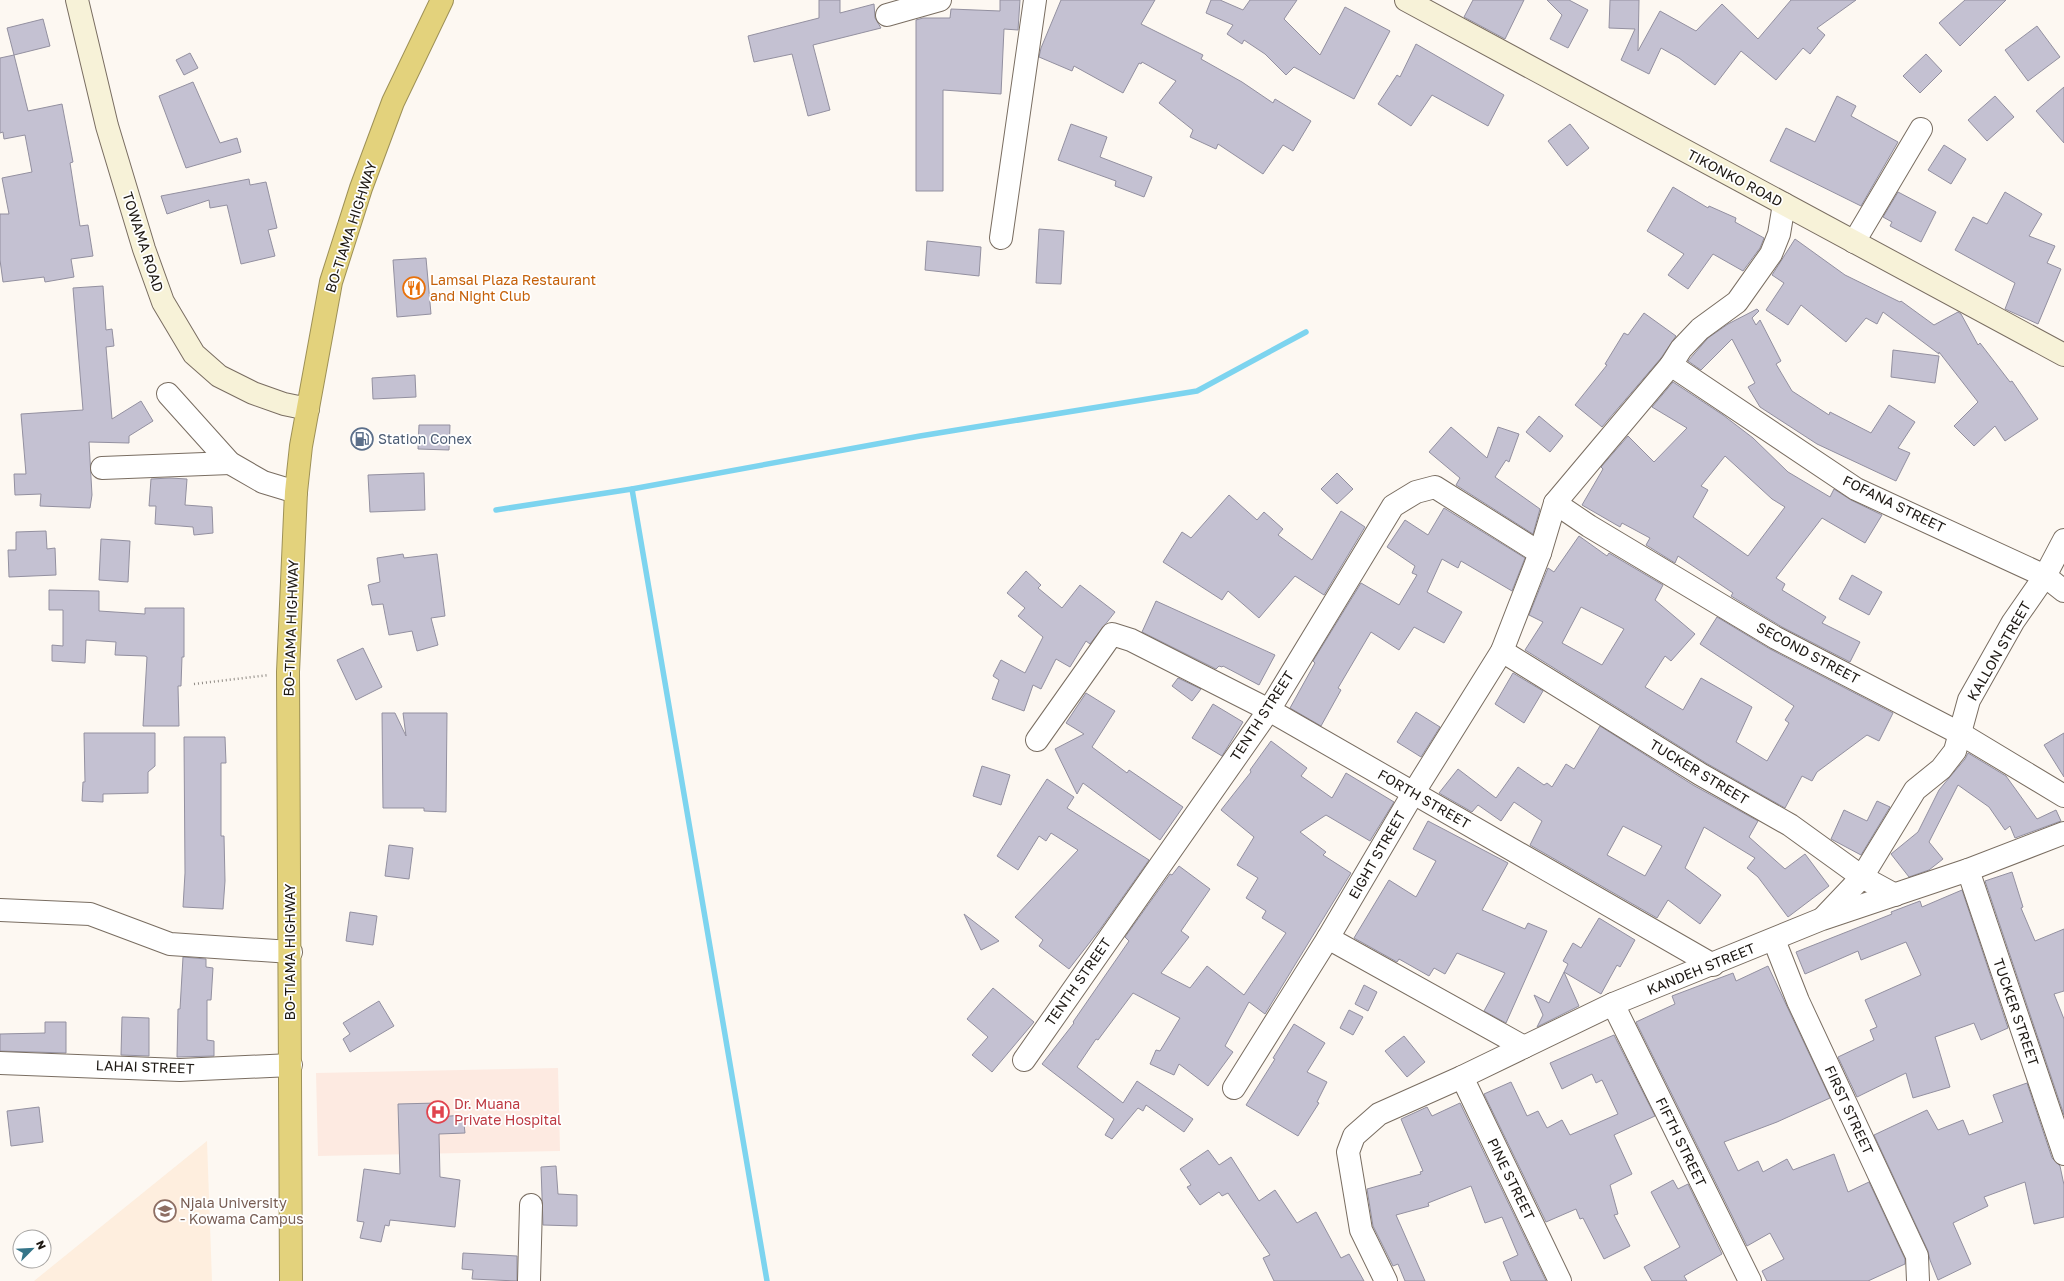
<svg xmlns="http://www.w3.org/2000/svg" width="2064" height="1281" viewBox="0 0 2064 1281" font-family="'Golos Text',sans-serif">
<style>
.built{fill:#feeede}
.medical{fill:#fdeae1}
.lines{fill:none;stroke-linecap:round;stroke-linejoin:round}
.stream{stroke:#7dd4ef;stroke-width:5.5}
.building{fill:#c4c1d2;stroke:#9390a0;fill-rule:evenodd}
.street-casing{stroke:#796d61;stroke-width:24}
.secondary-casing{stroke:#796d61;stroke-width:24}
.highway-casing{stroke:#9e9157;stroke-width:24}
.path{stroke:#8e8983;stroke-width:2.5;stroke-dasharray:1 3;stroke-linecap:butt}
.street{stroke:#fff;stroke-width:22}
.secondary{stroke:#f7f2d8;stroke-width:22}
.highway{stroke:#e3d27c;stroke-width:22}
.labels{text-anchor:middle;stroke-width:3.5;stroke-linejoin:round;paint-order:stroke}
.street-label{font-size:14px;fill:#1d1813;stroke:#fff}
.food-label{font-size:14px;fill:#c56008;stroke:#fff;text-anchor:start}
.service-label{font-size:14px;fill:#4e5e75;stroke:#fff;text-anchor:start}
.health-label{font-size:14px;fill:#be3a42;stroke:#fff;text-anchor:start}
.education-label{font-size:14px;fill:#785e54;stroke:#fff;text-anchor:start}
</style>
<rect width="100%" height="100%" fill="#fdf8f2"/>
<!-- built -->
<path class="built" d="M207 1141 212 1281H34Z"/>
<!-- medical -->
<path class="medical" d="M558 1068 560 1151 318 1156 316 1073Z"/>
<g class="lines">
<!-- stream -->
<g class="stream">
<path d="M632 489 767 1281"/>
<path d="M496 510 632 489 920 436 1197 391 1306 332"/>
</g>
</g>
<!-- building -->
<g class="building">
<path d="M819 0H840V13L874 4 875 18 881 28 813 45 830 110 808 116 792 54 754 62 748 36 819 18Z"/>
<path d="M1000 0H1020L1018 30 1004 29 1001 94 943 90V191H916V20L923 18H950L951 9 1000 11Z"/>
<path d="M1061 0H1155L1141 24 1203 55 1201 59 1242 82 1273 103 1275 99 1311 121 1293 151 1283 145 1263 174 1218 144 1216 149 1190 137 1193 130 1159 103 1176 81 1142 62 1141 64 1139 63 1123 93 1074 66 1072 71 1039 57 1041 48Z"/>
<path d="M1211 0H1220L1243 10 1250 0H1297L1284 19 1320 55 1345 7 1390 31 1354 99 1294 67 1286 75 1265 54 1244 40 1242 44 1227 34 1233 25 1206 13Z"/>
<path d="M1473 0H1524L1505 39 1464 17Z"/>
<path d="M1547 0H1569L1588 10 1568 48 1550 39 1562 15Z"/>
<path d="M1610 0H1639L1638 51 1660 11 1696 31 1722 4 1758 39 1791 0H1856L1817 28 1825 35 1810 54 1803 48 1776 80 1741 51 1715 85 1679 58 1661 48 1649 74 1621 60 1635 29 1609 28Z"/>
<path d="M1965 0H2006L1960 46 1939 23Z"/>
<path d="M43 19 50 46 14 55 7 28Z"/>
<path d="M2037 26 2060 57 2028 81 2005 50Z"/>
<path d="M1416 44 1504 95 1488 126 1432 95 1411 126 1378 104 1397 75 1400 77Z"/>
<path d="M190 53 198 68 184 75 176 60Z"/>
<path d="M1926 54 1942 71 1920 93 1903 76Z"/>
<path d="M14 55 28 111 62 104 73 162 70 163 80 226 88 225 93 256 71 259 74 277 45 282 44 277 3 282 0 260V214H9L2 178 32 172 25 135 4 139 3 132 0 133V58Z"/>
<path d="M193 82 220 143 237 138 241 152 186 168 159 96Z"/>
<path d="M2064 87V143L2036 111Z"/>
<path d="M1837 96 1856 106 1851 116 1898 142 1861 206 1770 161 1786 128 1815 142Z"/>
<path d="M1995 96 2014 117 1987 141 1968 120Z"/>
<path d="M1071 124 1107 137 1100 157 1152 177 1144 197 1115 186 1116 181 1058 160Z"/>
<path d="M1570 124 1589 148 1567 166 1548 141Z"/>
<path d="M1944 145 1966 159 1951 184 1928 170Z"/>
<path d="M249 179 250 185 266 182 277 228 268 230 275 256 241 264 227 205 210 208 209 200 167 214 161 196Z"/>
<path d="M1673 187 1708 208 1709 206 1736 218 1735 222 1764 238 1760 248 1743 271 1713 254 1688 289 1668 275 1684 254 1647 231Z"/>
<path d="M1898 192 1936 212 1921 242 1890 226 1892 222 1883 217Z"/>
<path d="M2005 192 2042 214 2029 236 2055 246 2047 263 2061 269 2038 324 2005 309 2015 283 1955 250 1973 217 1987 224Z"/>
<path d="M1039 229 1064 231 1061 284 1036 283Z"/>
<path d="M1795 239 1845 275 1900 302 1901 301 1934 325 1958 312 1961 314 1978 345 1980 343 2010 382 2012 381 2038 419 2005 441 1995 426 1974 446 1954 426 1978 402 1939 352V354L1883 312 1877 324 1866 318 1846 342 1801 305 1788 325 1766 310 1784 283 1772 275Z"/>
<path d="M927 241 981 247 979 276 925 270Z"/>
<path d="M426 258 431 314 397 317 393 260Z"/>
<path d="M103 286 106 330 112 329 114 346 106 347 112 419 141 401 153 421 129 436V443L89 442 92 495 90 508 40 506 41 494 15 495 14 474H26L21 414 83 410 73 288Z"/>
<path d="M1757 309 1759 311 1752 318 1756 325 1760 320 1781 361 1776 364 1792 391 1829 415 1830 412 1871 433 1889 405 1915 422 1898 448 1910 453 1896 481 1817 444 1760 407 1748 387 1755 383 1732 339 1701 370 1688 361 1708 338 1728 324Z"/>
<path d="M1644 313 1676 336 1661 358 1602 427 1575 405 1607 365 1605 364 1624 333 1628 335Z"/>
<path d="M1893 350 1939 356 1935 383 1891 377Z"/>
<path d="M415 375 416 397 373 399 372 378Z"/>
<path d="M1673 382 1723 415 1753 438 1788 472 1830 497 1834 489 1851 500 1882 515 1865 543 1822 518 1776 578 1785 584 1782 590 1826 617 1822 623 1860 642 1850 662 1782 627 1731 596 1733 593 1678 556 1675 563 1646 545 1650 538 1622 523 1620 527 1582 505 1603 469 1601 467 1628 436 1654 462 1687 428 1652 407ZM1725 456 1772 499 1785 507 1748 556 1693 517 1708 490 1701 486Z"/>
<path d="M1539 416 1563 436 1550 452 1526 432Z"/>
<path d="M419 425H450L449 450 418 449Z"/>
<path d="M1451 427 1487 458 1498 427 1519 434 1509 462 1506 460 1495 477 1540 509 1533 534 1456 485 1460 478 1429 452Z"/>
<path d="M424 473 425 510 370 512 368 475Z"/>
<path d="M1337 473 1353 489 1337 504 1321 489Z"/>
<path d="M170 478 187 479 185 505 212 507 213 533 194 535 193 527 155 524 156 506H149L151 479Z"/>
<path d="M1229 495 1257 520 1264 512 1283 529 1278 535 1312 560 1341 511 1365 527 1324 595 1295 576 1259 618 1228 591 1222 600 1163 562 1182 532 1191 538Z"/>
<path d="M1444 508 1525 558 1512 591 1461 561 1458 568 1442 559 1427 592 1462 612 1444 643 1414 627 1399 650 1371 632 1338 688 1341 690 1321 726 1290 708 1315 663 1313 661 1361 583 1399 605 1417 575 1412 573 1415 566 1387 547 1405 520 1428 535Z"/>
<path d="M46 531 47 549 55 548 56 575 9 577 8 550H16V532Z"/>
<path d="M1579 536 1607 556 1609 553 1663 585 1655 600 1695 634 1671 661 1665 656 1645 687 1683 710 1701 678 1752 707 1736 742 1767 761 1789 723 1785 720 1794 706 1700 644 1717 617 1770 649 1893 713 1879 741 1867 735 1817 772 1812 781 1802 776 1785 808 1706 763 1525 650 1543 622 1529 615 1548 568 1554 572ZM1581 607 1624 629 1602 665 1562 643Z"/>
<path d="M101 539 130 541 128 582 99 580Z"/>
<path d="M403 554 404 558 437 554 445 616 431 618 438 645 417 651 412 631 389 635 383 604 372 605 368 585 380 582 377 558Z"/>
<path d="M1026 571 1041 585 1038 588 1062 608 1080 585 1115 612 1090 644 1086 641 1070 667 1056 659 1041 689 1033 685 1024 711 992 699 999 680 993 676 1001 660 1025 673 1043 637 1018 616 1025 608 1007 593Z"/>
<path d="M1852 575 1882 592 1869 615 1839 599Z"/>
<path d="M49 590 99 591V611L145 614V608H184V657H182L181 686H178L179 726H143L147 657 145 656 115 655 116 642 86 640 85 663 52 661V645L63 646V610H49Z"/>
<path d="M1156 601 1275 655 1259 685 1223 666 1222 667 1219 666 1216 669 1142 632Z"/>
<path d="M363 648 382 687 356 700 337 660Z"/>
<path d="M1513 673 1543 691 1524 723 1495 704Z"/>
<path d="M1178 678 1201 689 1192 701 1172 686Z"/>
<path d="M1086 693 1115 711 1092 747 1127 773 1129 770 1183 807 1160 840 1083 783 1077 794 1055 749 1084 734 1066 723Z"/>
<path d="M1213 704 1243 722 1222 756 1192 738Z"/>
<path d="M1416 712 1440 727 1421 757 1397 742Z"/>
<path d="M382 713H395L406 736 403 713H447L446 812 424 811V808H383Z"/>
<path d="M1600 726 1693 785 1758 821 1749 837 1785 869 1805 854 1829 886 1788 917 1758 877 1747 868 1755 858 1704 827 1685 868 1721 895 1700 924 1668 900 1657 918 1530 845 1542 821 1514 802 1501 821 1478 805 1472 812 1439 793 1458 769 1496 798 1518 767 1544 785 1547 783 1552 787 1566 764 1574 769ZM1623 826 1662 846 1645 876 1607 855Z"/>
<path d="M84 733H155V766L148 772V793L103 794V802L82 801 83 782H85Z"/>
<path d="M2064 733V777L2044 745Z"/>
<path d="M184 737H225L226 763H221V836H224L225 881 223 909 183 907 185 873Z"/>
<path d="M1271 741 1307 768 1301 776 1332 798 1346 773 1394 802 1370 841 1326 815 1300 832 1326 852 1323 855 1351 873 1265 1014 1249 1002 1225 1046 1233 1052 1208 1086 1179 1064 1174 1075 1150 1064 1156 1050 1160 1051 1180 1018 1133 993 1098 1040 1096 1039 1077 1067 1123 1103 1137 1081 1193 1119 1184 1132 1146 1105 1143 1111 1138 1108 1112 1139 1105 1135 1114 1119 1042 1064 1074 1023 1073 1022 1129 941 1125 937 1170 874 1172 875 1179 866 1210 889 1181 931 1189 937 1161 973 1190 988 1207 966 1244 995 1286 933 1262 918 1266 911 1246 898 1258 878 1237 865 1254 837 1221 810 1251 772 1250 770Z"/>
<path d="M1968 753 2006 776 2037 819 2056 810 2061 821 2015 838 2010 826 2005 830 1989 807 1958 785 1929 842 1943 859 1929 870 1909 877 1891 854 1918 832 1939 790 1965 759Z"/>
<path d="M982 766 1010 775 1001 805 973 796Z"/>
<path d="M1047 779 1074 797 1067 808 1149 860 1101 928 1069 969 1039 946 1043 940 1015 917 1078 850 1051 833 1046 841 1039 836 1018 870 997 856Z"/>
<path d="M1877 801 1890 807 1861 855 1831 839 1844 810 1867 821Z"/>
<path d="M1428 821 1508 863 1482 910 1525 929 1528 923 1547 931 1506 1023 1484 1011 1505 973 1457 953 1445 974 1434 968 1429 976 1399 959 1397 962 1354 938 1389 880 1416 897 1436 861 1413 849Z"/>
<path d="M389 845 413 848 409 879 385 876Z"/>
<path d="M2012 872 2023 907 2021 908 2035 941 2064 929V991L2054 994 2064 1019V1115L1985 881Z"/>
<path d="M1962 890 2008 1028 1981 1040 1974 1023 1935 1037 1950 1087 1913 1098 1906 1073 1857 1097 1838 1057 1874 1040 1870 1030 1877 1027 1865 1000 1921 975 1906 942 1861 960 1858 951 1805 974 1796 952 1892 914 1891 912 1920 901 1922 907Z"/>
<path d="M350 912 377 916 373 945 346 941Z"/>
<path d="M964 914 999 941 981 950Z"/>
<path d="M1599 918 1635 940 1620 967 1617 965 1601 994 1564 972 1579 1006 1537 1027 1543 1015 1534 995 1549 1003 1568 964 1563 961 1573 943 1581 948Z"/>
<path d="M183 957 206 959V967L213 968 211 1000H207V1040L214 1041V1056L177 1057 178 1009H180Z"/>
<path d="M1768 966 1830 1098 1777 1122 1724 1142 1738 1171 1758 1161 1763 1172 1787 1159 1793 1170 1834 1154 1848 1192 1869 1182 1905 1259V1264L1868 1281H1767L1762 1271 1784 1259 1770 1233 1747 1246 1636 1022 1675 1004 1672 996 1733 973 1736 981Z"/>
<path d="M1364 985 1377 992 1368 1011 1355 1004Z"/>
<path d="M993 988 1034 1022 992 1072 972 1055 988 1037 967 1019Z"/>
<path d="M379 1001 394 1026 350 1052 343 1039 350 1034 343 1023Z"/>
<path d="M1349 1010 1363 1017 1353 1035 1340 1028Z"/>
<path d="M122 1017 149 1018V1056L121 1055Z"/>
<path d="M45 1022H66V1053L0 1051V1034L45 1033Z"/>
<path d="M1294 1024 1325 1043 1307 1072 1327 1082 1317 1102 1319 1103 1298 1136 1246 1105 1275 1059 1273 1058Z"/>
<path d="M1614 1035 1655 1116 1614 1135 1632 1174 1610 1185 1618 1214 1614 1215 1630 1246 1604 1259 1583 1218 1580 1219 1576 1209 1546 1222 1484 1094 1511 1082 1527 1116 1538 1111 1547 1128 1562 1120 1570 1135 1618 1114 1602 1080 1596 1083 1592 1074 1562 1089 1550 1063Z"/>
<path d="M1404 1036 1425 1062 1407 1077 1385 1051Z"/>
<path d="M2027 1083 2052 1158 2060 1166 2064 1185V1217L2034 1224 2025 1182 1984 1197 1988 1206 1953 1223 1971 1264 1938 1280 1930 1260 1928 1251 1874 1135 1927 1110 1938 1130 1963 1120 1969 1135 2003 1122 1993 1095Z"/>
<path d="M437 1103 438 1117 463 1115 465 1133 439 1134 440 1177 460 1180 455 1227 390 1220 389 1226 385 1225 381 1242 360 1238 364 1222 357 1221 364 1169 400 1174 398 1104Z"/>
<path d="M1460 1103 1461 1105 1546 1281H1511L1503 1262 1518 1255 1502 1217 1485 1223 1471 1186 1428 1203 1429 1206 1396 1215 1425 1281H1405L1398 1264 1393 1266 1373 1226 1367 1189 1421 1174 1420 1172 1423 1171 1401 1119 1427 1107 1432 1116Z"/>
<path d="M39 1107 43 1142 11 1146 7 1111Z"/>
<path d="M1208 1150 1219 1165 1231 1157 1259 1201 1275 1190 1297 1223 1316 1212 1341 1258 1349 1254 1364 1281H1274L1263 1258 1270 1255 1228 1193 1222 1196 1219 1192 1200 1205 1187 1187 1191 1185 1180 1169Z"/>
<path d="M556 1166 558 1194 577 1195V1226L543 1225 541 1167Z"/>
<path d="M1673 1180 1678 1189 1688 1184 1722 1254 1684 1276 1687 1281H1652L1644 1267 1680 1247 1651 1192Z"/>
<path d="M463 1253 517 1256V1281L472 1279 473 1270 462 1269Z"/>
</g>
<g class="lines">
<!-- street casing -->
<g class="street-casing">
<g id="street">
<path d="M887 15 940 0"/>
<path d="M1001 238 1035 0"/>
<path d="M1854 242 1921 129"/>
<path d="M1671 365 1856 489 2045 576 2064 591"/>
<path d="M168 394 230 463 263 482 296 492"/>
<path d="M102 468 230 463"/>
<path d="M1555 503 1589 526 1776 638 1961 734 2064 796"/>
<path d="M1502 651 1700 774 1790 825 1862 877 1895 895"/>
<path d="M1037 740 1112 634 1131 640 1269 710 1713 965"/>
<path d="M1968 870 2064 1154"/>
<path d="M0 910 90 914 170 944 291 952"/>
<path d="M1824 917 1862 877 1915 790 1941 769 1955 751 1969 700 2013 622 2045 576 2064 540"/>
<path d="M1328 938 1524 1047"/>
<path d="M1774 940 1798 1001 1917 1256 1918 1281"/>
<path d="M1613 1004 1750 1281"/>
<path d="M1024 1060 1269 710 1393 506 1416 492 1435 487 1540 553"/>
<path d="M0 1063 180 1070 291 1065"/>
<path d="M1462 1077 1560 1281"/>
<path d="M1234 1088 1328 938 1414 792 1502 651 1540 553 1555 503 1671 365 1681 349 1700 329 1737 302 1771 254 1779 234 1784 204"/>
<path d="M529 1281 531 1205"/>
<path d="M1386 1281 1361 1230 1348 1152 1354 1136 1379 1114 1462 1077 1613 1004 1822 919 1968 870 2064 833"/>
</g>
</g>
<!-- secondary casing -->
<g class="secondary-casing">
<g id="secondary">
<path d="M77 0 107 126 144 249 163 302 194 354 219 376 253 393 284 404 308 409"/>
<path d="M1406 0 2064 355"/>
</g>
</g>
<!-- highway casing -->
<g class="highway-casing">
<path id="highway" d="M291 1281 288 672 296 492 301 446 331 282 361 188 393 102 442 0"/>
</g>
<!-- path -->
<path class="path" d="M194 684 269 675"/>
<!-- street -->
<use href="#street" class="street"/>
<!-- secondary -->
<use href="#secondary" class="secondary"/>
<!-- highway -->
<use href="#highway" class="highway"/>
</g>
<!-- icons -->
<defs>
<g id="restaurant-ring" transform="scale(1.15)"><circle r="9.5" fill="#fff" stroke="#e8710a" stroke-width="1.5"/><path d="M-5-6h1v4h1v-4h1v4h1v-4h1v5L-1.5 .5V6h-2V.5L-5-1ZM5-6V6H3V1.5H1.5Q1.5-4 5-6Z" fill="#e8710a"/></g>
<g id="fuel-ring" transform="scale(1.15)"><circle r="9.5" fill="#fff" stroke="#5c6f8a" stroke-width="1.5"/><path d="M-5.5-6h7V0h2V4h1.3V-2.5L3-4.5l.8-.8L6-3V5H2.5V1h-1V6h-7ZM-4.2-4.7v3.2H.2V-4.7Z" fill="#5c6f8a"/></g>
<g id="hospital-ring" transform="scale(1.15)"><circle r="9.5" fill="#fff" stroke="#e0444e" stroke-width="1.5"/><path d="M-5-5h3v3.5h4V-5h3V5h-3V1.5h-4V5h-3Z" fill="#e0444e"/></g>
<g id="university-ring" transform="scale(1.15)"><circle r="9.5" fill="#fff" stroke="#8d6e63" stroke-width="1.5"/><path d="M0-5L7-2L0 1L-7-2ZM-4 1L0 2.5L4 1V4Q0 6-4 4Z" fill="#8d6e63"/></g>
</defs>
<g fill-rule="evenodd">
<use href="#restaurant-ring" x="414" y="288"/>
<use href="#fuel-ring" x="362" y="439"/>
<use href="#hospital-ring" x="438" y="1112"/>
<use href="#university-ring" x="165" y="1211"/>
</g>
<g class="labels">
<!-- street labels -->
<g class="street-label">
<text transform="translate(1735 178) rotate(28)" y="5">TIKONKO ROAD</text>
<text transform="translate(351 227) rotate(-72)" y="5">BO-TIAMA HIGHWAY</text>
<text transform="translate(143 242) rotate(72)" y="5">TOWAMA ROAD</text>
<text transform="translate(1894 504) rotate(26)" y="5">FOFANA STREET</text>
<text transform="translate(291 628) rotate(-88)" y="5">BO-TIAMA HIGHWAY</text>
<text transform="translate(1999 651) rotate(-60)" y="5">KALLON STREET</text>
<text transform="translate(1808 653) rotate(28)" y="5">SECOND STREET</text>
<text transform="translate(1262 716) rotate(-57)" y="5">TENTH STREET</text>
<text transform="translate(1699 772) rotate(31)" y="5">TUCKER STREET</text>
<text transform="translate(1424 799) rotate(30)" y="5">FORTH STREET</text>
<text transform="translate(1377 855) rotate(-60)" y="5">EIGHT STREET</text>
<text transform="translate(290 952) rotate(-90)" y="5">BO-TIAMA HIGHWAY</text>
<text transform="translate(1701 969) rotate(-22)" y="5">KANDEH STREET</text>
<text transform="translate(1078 982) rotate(-55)" y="5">TENTH STREET</text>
<text transform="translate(2016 1012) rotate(71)" y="5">TUCKER STREET</text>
<text transform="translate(145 1067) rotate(2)" y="5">LAHAI STREET</text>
<text transform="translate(1849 1110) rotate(65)" y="5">FIRST STREET</text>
<text transform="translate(1681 1142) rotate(64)" y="5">FIFTH STREET</text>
<text transform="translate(1511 1179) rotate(64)" y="5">PINE STREET</text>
</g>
<!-- food labels -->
<g class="food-label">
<text x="430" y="285">Lamsal Plaza Restaurant<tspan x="430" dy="16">and Night Club</tspan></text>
</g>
<!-- service labels -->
<g class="service-label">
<text x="378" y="444">Station Conex</text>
</g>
<!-- health labels -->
<g class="health-label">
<text x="454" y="1109">Dr. Muana<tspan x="454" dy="16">Private Hospital</tspan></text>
</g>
<!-- education labels -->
<g class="education-label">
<text x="180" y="1208">Njala University<tspan x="180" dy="16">- Kowama Campus</tspan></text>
</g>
</g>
<!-- north arrow -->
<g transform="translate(32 1249) rotate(66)"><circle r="19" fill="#ffffff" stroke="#a5a3a1"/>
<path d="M0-3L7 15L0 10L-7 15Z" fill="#357589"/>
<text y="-6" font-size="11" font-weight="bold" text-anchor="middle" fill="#1d1813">N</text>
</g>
</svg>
